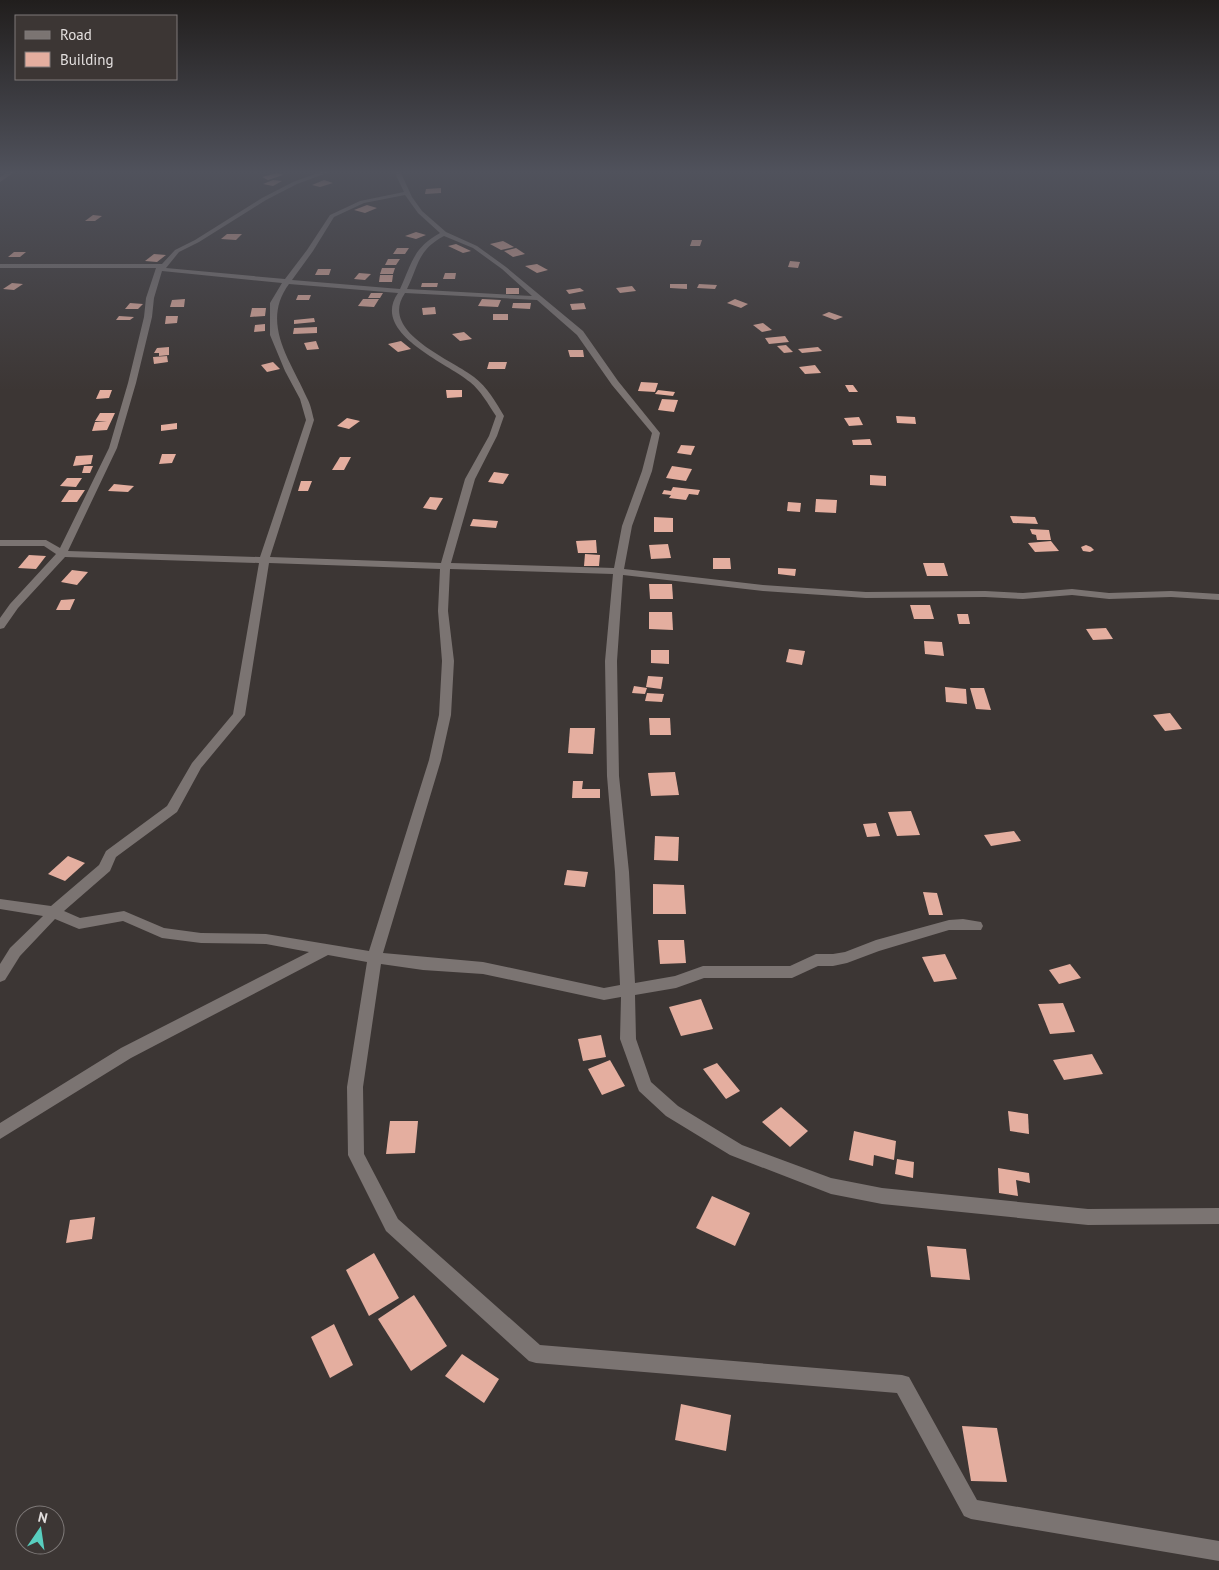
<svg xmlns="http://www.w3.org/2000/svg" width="1219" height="1570" viewBox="0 0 1219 1570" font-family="'PT Sans',sans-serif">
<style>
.building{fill:#e4ae9f}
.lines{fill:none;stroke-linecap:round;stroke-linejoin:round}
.street{fill:#7b7472;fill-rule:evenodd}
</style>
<rect width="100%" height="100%" fill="#3c3634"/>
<!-- building -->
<g class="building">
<path d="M278 173 283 175 268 180 262 177Z"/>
<path d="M273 180 282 181 273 186 263 184Z"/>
<path d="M324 180 333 183 320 187 312 185Z"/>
<path d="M441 188V193L425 194 426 189Z"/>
<path d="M367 205 377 208 365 213 354 210Z"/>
<path d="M93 215 102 216 95 221H85Z"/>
<path d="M416 232 426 235 416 239 405 236Z"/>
<path d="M227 234H242L236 240 221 239Z"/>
<path d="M692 240H702L700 246H690Z"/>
<path d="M503 241 514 247 501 250 490 244Z"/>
<path d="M456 244 471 251 463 253 448 246Z"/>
<path d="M397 248H409L405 254H393Z"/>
<path d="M516 248 525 254 513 257 504 251Z"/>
<path d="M14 252H26L20 257H8Z"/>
<path d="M154 254 166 255 157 262 145 261Z"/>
<path d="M388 259H400L396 265H385Z"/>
<path d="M790 261 800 262 798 268 788 267Z"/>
<path d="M537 264 548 270 537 273 525 266Z"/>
<path d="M382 268H395L393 274H380Z"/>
<path d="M318 269H331L329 275H315Z"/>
<path d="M359 273 371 274 365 280 354 279Z"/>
<path d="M445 273H456L455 279H443Z"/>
<path d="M380 275H393L392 282H379Z"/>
<path d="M12 283 23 284 14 290 3 289Z"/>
<path d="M422 283H438L437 287H421Z"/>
<path d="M670 284H687V289L670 288Z"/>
<path d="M699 284 717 285 715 289 697 288Z"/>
<path d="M632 286 636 291 620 293 616 288Z"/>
<rect x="506" y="288" width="13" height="6"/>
<path d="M580 288 584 291 569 294 566 290Z"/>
<path d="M371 293H383L380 298H368Z"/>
<path d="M298 295H311L309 300H296Z"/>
<path d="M185 299 184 307H170L172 300Z"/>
<path d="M363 299H379L374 307 358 306Z"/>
<path d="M482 299 501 300 498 307 478 306Z"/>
<path d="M735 299 748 304 741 308 727 303Z"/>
<path d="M130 303 143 304 138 309H125Z"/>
<path d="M513 303H531L530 309 512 308Z"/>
<path d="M584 303 586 309 572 310 570 304Z"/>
<path d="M435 307 436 314 423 315 422 308Z"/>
<path d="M252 308H266L265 316 250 317Z"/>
<path d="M829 312 843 317 835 320 822 315Z"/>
<rect x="493" y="314" width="15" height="6"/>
<path d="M119 316 134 317 130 320H116Z"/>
<path d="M166 316H178L177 323 165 324Z"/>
<path d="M314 318 315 322 294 324V320Z"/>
<path d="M763 323 772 330 762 332 753 325Z"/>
<path d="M265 324V331L254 332 255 325Z"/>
<path d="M317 327V333L293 334 294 328Z"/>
<path d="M464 332 472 339 460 341 452 334Z"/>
<path d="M785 336 789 342 769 344 765 338Z"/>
<path d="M316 341 319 349 307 350 304 343Z"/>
<path d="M401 341 411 349 398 352 388 344Z"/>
<path d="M786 345 793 352 784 353 777 346Z"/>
<path d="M169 347V355L159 356V353H154L157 348Z"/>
<path d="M818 347 822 351 802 353 798 349Z"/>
<path d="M568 350H583L584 357H570Z"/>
<path d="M167 356 168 362 154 364 153 357Z"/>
<path d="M273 362 280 369 267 372 261 365Z"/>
<path d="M489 362H507L505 369H487Z"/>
<path d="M815 365 821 373 805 374 799 367Z"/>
<path d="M641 382 658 383 655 392 638 391Z"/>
<path d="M845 385H853L858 392H849Z"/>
<path d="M100 390H112L109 398 96 399Z"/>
<path d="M446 390H462V397L447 398Z"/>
<path d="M658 390 675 392 673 396 655 394Z"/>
<path d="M662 399 678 400 674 412 658 410Z"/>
<path d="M100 413H115L107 430 92 431 95 422 107 421H95Z"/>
<path d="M896 416 915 417 916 424 897 423Z"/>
<path d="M859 417 863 425 849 426 844 418Z"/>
<path d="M347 418 360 421 349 429 337 426Z"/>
<path d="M177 423V429L161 431V425Z"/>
<path d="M870 439 872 445H853L852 440Z"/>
<path d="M681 445 695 446 691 455 677 453Z"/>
<path d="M162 454H176L172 463 159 464Z"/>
<path d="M93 455 91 464 73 466 76 456Z"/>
<path d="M340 457H351L344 470H332Z"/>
<path d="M84 466H93L90 473H82Z"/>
<path d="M672 466 692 469 686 481 666 478Z"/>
<path d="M494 472 509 474 503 484 488 482Z"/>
<path d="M870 475 886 476V486L870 485Z"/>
<path d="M67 478H82L76 487 60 486Z"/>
<path d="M301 481H312L308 491H298Z"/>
<path d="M114 484 134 486 128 492 108 491Z"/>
<path d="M673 487 700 490 698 495 689 494 686 500 669 498 671 495 662 494 664 490 671 491Z"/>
<path d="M69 490H85L77 502H61Z"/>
<path d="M430 497 443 498 436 510 423 508Z"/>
<path d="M816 499 837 500 836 513 815 512Z"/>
<path d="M788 502 801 503 800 512 787 511Z"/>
<path d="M1010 516 1035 517 1038 524 1013 523Z"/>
<path d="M654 517 673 518V532H654Z"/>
<path d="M473 519 498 521 496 528 470 526Z"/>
<path d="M1030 529 1049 530 1051 540H1037L1036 535 1032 534Z"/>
<path d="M596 540 597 553H578L576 541Z"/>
<path d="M1051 541 1059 551 1035 552 1028 543Z"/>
<path d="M668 544 671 558 651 559 649 545Z"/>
<path d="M1086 545 1091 547 1094 550 1090 552 1083 551 1081 547Z"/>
<path d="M585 554 600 555 599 566H584Z"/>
<path d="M29 555 46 556 36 569 18 568Z"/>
<path d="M713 558H730L731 569H713Z"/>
<path d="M923 563H944L948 576H927Z"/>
<path d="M778 568 796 569 795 576 778 574Z"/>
<path d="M72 570 88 572 77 585 61 582Z"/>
<path d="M649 584H672L673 599H650Z"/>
<path d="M75 599 70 610H56L61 600Z"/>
<path d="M910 605H930L934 619H914Z"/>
<path d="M649 612H672L673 630 649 629Z"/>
<path d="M957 614H968L970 624H959Z"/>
<path d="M1106 628 1113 639 1093 640 1086 629Z"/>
<path d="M924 641 942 642 944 656 925 654Z"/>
<path d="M789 649 805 651 802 665 786 662Z"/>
<path d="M651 650H669V664L651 663Z"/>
<path d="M648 676 663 677 661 689 646 687Z"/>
<path d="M634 686 647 688 645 694 632 693Z"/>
<path d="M945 687 966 689 967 704 946 702Z"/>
<path d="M970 688H984L991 710 976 709Z"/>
<path d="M647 693 664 694 662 702 645 701Z"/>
<path d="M1170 713 1182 729 1165 731 1153 715Z"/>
<path d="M649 718H670L671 735H650Z"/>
<path d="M570 728H595L593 754 568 753Z"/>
<path d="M675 772 679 795 651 796 648 773Z"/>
<path d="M573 781H583L582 789H600V798H572Z"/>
<path d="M911 811 920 835 897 836 888 812Z"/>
<path d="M876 823 880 836 867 837 863 824Z"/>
<path d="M1014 831 1021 841 991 846 984 835Z"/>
<path d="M655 836 679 837 678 861 654 860Z"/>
<path d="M68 856 85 863 65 881 48 874Z"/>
<path d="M567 870 588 872 585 887 564 885Z"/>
<path d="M653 884 684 885 686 914H653Z"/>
<path d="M923 892 937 893 943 915H929Z"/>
<path d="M658 940H684L686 963 660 964Z"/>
<path d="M945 954 957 979 934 982 922 957Z"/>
<path d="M1070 964 1081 978 1059 984 1049 970Z"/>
<path d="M701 999 713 1029 681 1036 669 1007Z"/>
<path d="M1063 1003 1075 1032 1050 1034 1038 1004Z"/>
<path d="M601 1035 606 1057 583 1061 578 1039Z"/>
<path d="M1092 1054 1103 1074 1064 1080 1053 1060Z"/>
<path d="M610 1060 625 1086 602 1095 588 1069Z"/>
<path d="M717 1063 740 1091 726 1099 703 1069Z"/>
<path d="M781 1107 808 1131 790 1147 762 1122Z"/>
<path d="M1008 1111 1028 1114 1029 1134 1010 1131Z"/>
<path d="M390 1121H418L415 1153 386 1154Z"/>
<path d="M854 1131 896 1141 894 1160 874 1155 873 1166 849 1160Z"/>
<path d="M897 1159 914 1162 913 1178 895 1174Z"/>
<path d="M998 1168 1029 1173 1030 1183 1016 1180 1018 1196 999 1193Z"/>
<path d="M712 1196 750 1213 735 1246 696 1228Z"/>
<path d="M95 1217 92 1239 66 1243 70 1220Z"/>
<path d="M927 1246 966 1249 970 1280 931 1277Z"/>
<path d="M374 1253 399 1298 369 1316 346 1270Z"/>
<path d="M414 1295 447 1346 411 1371 378 1319Z"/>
<path d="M334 1324 353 1365 330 1378 311 1337Z"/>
<path d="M462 1354 499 1379 484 1403 445 1376Z"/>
<path d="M681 1404 731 1415 726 1451 675 1440Z"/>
<path d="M962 1426 997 1428 1007 1482 971 1481Z"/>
</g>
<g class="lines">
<!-- street -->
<g class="street">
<path d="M9 171H16L0 182V177Z"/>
<path d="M323 171H332L297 184 266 200 199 242 179 252 166 268 285 279 307 250 330 215 360 201 404 192 394 171H400L412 197 422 211 446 232 477 246 506 267 583 331 618 381 660 433 652 471 632 526 624 569 763 585 866 592 985 591 1023 593 1072 589 1109 593 1171 591 1219 594V600L1171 597 1109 599 1072 595 1023 599 985 597 866 598 763 591 623 575 617 661 619 776 629 872 635 983 675 976 703 966H790L816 954H833L845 952 876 940 949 920 963 919 981 922 983 926 981 930H949L879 951 847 963 833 966H818L792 978H704L676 988 635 995 636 1039 651 1082 678 1106 742 1145 831 1178 882 1188 1088 1209 1219 1208V1224L1088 1225 882 1204 831 1194 730 1155 666 1116 639 1091 637 1086 620 1039 621 997 604 1000 483 974 423 970 381 964 363 1087 364 1154 398 1219 540 1345 902 1375 909 1377 977 1500 1219 1541V1561L971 1519 964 1516 897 1393 536 1363 529 1361 386 1231 348 1155 347 1087 367 962 328 955 131 1058 0 1139V1123L121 1048 309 952 266 944 201 943 162 938 123 921 79 929 55 919 20 956 5 980 0 982V964L10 948 43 916 0 909V899L51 906 99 865 106 851 167 806 192 763 233 714 259 563 65 557 18 608 4 628 0 629V618L10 604 56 554 44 546H0V540H46L60 548 109 448 128 383 144 317 146 298 156 268H0V264H162L175 250 195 240 262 198 293 182ZM405 195 418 213 440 233C413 248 412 263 400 289L292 280 313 251 334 217 364 203ZM444 236 473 248 502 269 532 296 407 289C419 264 418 250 444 236ZM162 271 282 283 270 303V335L285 371 300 399 306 420 260 557 68 551 117 448 136 383 152 317 154 298ZM289 284 398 293C370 333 446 362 470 382 481 391 488 404 496 416L489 436 465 479 441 563 270 557 314 420C312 413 311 405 307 398 291 361 260 323 289 284ZM405 293 537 300 577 335 612 385 652 433 642 471 622 526 614 568 451 563 475 479 497 436 504 416C496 402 487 387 474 377 451 359 378 332 405 293ZM269 563 440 569 438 611 442 661 439 715 429 760 369 951 266 934 201 933 164 928 124 911 80 918 64 911 110 871 116 857 177 812 201 768 245 715ZM450 569 613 574 605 661 607 776 615 872 620 985 604 988 483 962 383 953 441 760 451 715 454 661 448 611Z"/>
</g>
</g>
<!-- sky -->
<linearGradient id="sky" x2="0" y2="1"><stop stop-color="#211e1d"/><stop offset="0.44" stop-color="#50525c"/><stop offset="1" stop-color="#50525c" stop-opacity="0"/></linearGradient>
<rect width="1219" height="391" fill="url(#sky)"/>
<!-- legend -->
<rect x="15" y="15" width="162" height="65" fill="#3c3634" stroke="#7e7978"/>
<rect x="25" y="31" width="25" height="8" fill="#7b7472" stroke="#7e7978"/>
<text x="60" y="40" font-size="15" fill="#e2dedd">Road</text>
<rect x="25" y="52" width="25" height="15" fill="#e4ae9f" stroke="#7e7978"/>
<text x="60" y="65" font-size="15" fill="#e2dedd">Building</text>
<!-- north arrow -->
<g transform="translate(40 1530) rotate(13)"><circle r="24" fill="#3c3634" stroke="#7e7978"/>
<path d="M0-4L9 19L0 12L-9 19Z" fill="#58cebf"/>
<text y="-8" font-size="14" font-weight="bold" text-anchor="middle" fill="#e2dedd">N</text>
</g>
</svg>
